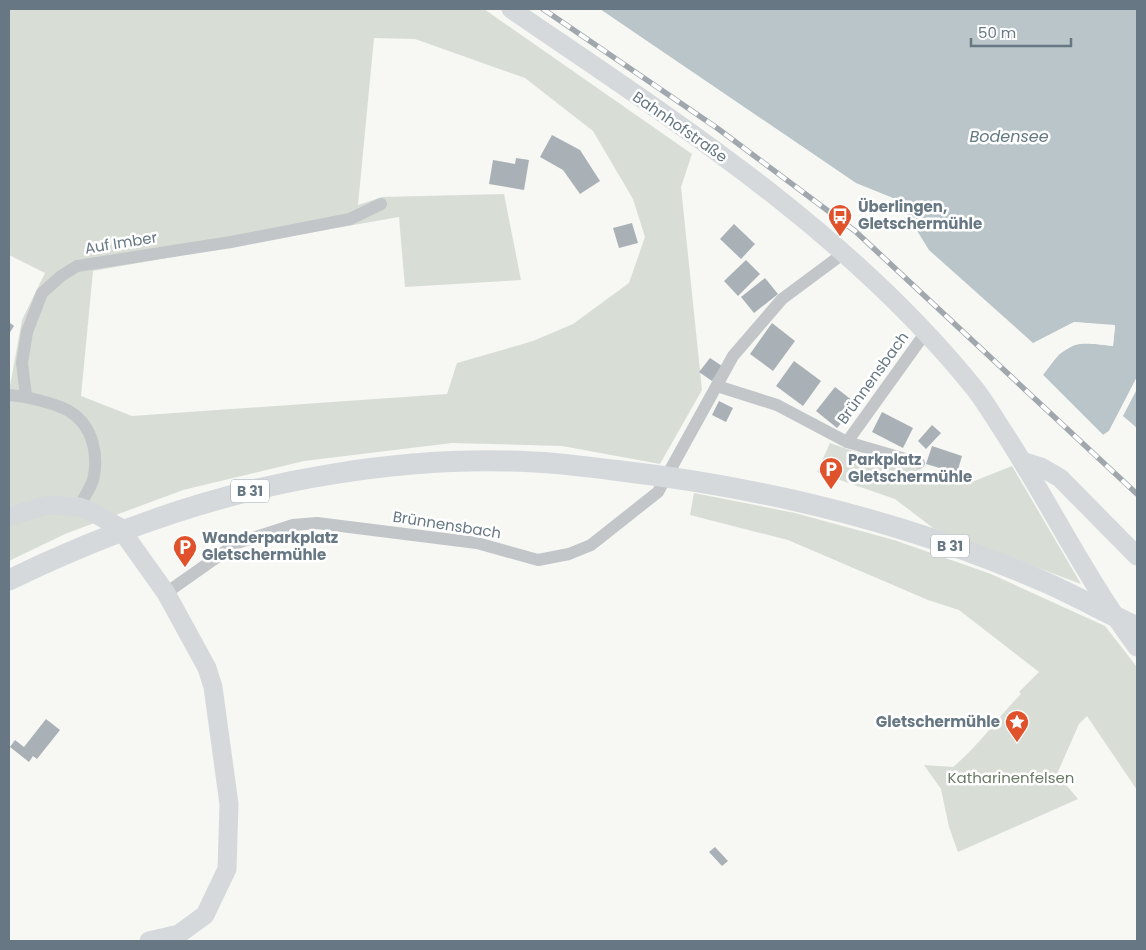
<svg xmlns="http://www.w3.org/2000/svg" width="1146" height="950" viewBox="0 0 1146 950" font-family="Poppins,sans-serif">
<style>
.green{fill:#d8ded5;fill-rule:evenodd}
.water{fill:#b9c5c8}
.pier{fill:#f7f7f4}
.building{fill:#a9b1b6}
.lines{fill:none;stroke-linecap:round;stroke-linejoin:round}
.street{stroke:#c2c6c9;stroke-width:12}
.secondary{stroke:#d5d9dc;stroke-width:19}
.primary{stroke:#d5d9dc;stroke-width:21}
.rail-casing{stroke:#a1a8ad;stroke-width:5.5}
.rail{stroke:#fff;stroke-width:4;stroke-dasharray:11;stroke-linecap:butt}
.labels{text-anchor:middle;stroke-width:5;stroke-linejoin:round;paint-order:stroke}
.shield{fill:#fff;stroke:#95a0a9;stroke-width:1}
.shield-label{font-size:14px;font-weight:bold;fill:#677884}
.street-label{font-size:15px;fill:#677884;stroke:#fff}
.poi-label{font-size:15px;font-weight:bold;fill:#677884;stroke:#fff;text-anchor:start}
.park-label{font-size:15px;fill:#6a7b65;stroke:#fff}
.water-label{font-size:16px;font-style:italic;fill:#637980;stroke:#fff}
</style>
<rect width="100%" height="100%" fill="#f7f7f4"/>
<!-- green -->
<g class="green">
<path d="M9 9H484L692 154 681 187 702 390 660 464 562 446 452 443 304 461 183 490 65 534 9 561V391L22 320 45 273 9 255ZM374 38 415 39 525 78 593 131 633 199 645 237 629 283 573 324 533 341 457 363 447 394 132 416 81 396 93 271 399 217 405 287 521 280 504 194 382 197 358 205Z"/>
<path d="M830 443 876 459 972 482 1012 466 1081 584 933 528 895 499 817 472Z"/>
<path d="M694 493 795 513 894 540 991 574 1105 626 1137 667V790L1087 716 1079 724 1057 774 1078 799 958 852 949 827 941 789 924 765 953 767C979 746 997 718 1021 694L1019 692 1039 672 959 610 928 600 788 540 690 515Z"/>
</g>
<!-- water -->
<g class="water">
<path d="M600 9H1137V377L1109 431 1103 435 1042 374C1069 342 1071 341 1113 346L1115 326 1074 322 1033 343 929 250 898 200 856 183Z"/>
<path d="M1137 389V428L1123 416Z"/>
</g>
<!-- pier -->
<path class="pier" d="M1074 322 1115 325 1113 346 1079 342 1059 354 1043 375 1103 435 1109 431 1137 377V383L1111 432 1104 438 1040 374 1058 352 1078 340 1111 343 1113 328 1075 325 1034 346 1031 345Z"/>
<!-- building -->
<g class="building">
<path d="M552 135 580 150 600 181 580 194 563 170 540 157Z"/>
<path d="M516 158 529 160 524 190 489 184 493 160 515 164Z"/>
<path d="M632 223 638 243 619 248 613 228Z"/>
<path d="M734 224 755 244 741 259 720 239Z"/>
<path d="M746 260 760 274 738 296 724 281Z"/>
<path d="M765 278 778 294 754 313 741 297Z"/>
<path d="M9 322 14 326 9 334Z"/>
<path d="M772 323 795 341 773 371 750 354Z"/>
<path d="M710 358 722 366 712 381 699 372Z"/>
<path d="M794 361 821 381 803 406 776 386Z"/>
<path d="M835 387 857 404 837 428 816 411Z"/>
<path d="M719 401 733 408 726 422 712 415Z"/>
<path d="M882 412 913 428 903 448 872 432Z"/>
<path d="M932 425 941 433 926 449 918 441Z"/>
<path d="M932 446 962 456 957 473 926 464Z"/>
<path d="M46 719 60 730 37 759 33 756 29 762 10 747 15 740 24 747Z"/>
<path d="M715 847 728 861 722 866 709 852Z"/>
</g>
<g class="lines">
<!-- street -->
<g class="street">
<path d="M717 386 777 405 847 442 919 463"/>
<path d="M9 395C24 396 60 404 72 413 93 427 99 456 93 480 90 489 83 499 79 507"/>
<path d="M26 396 22 363 27 332 42 293 61 276 77 266 231 242 350 219 381 204"/>
<path d="M847 442 926 332"/>
<path d="M166 593 237 543 293 525 317 523 477 543 538 560 569 554 591 545 658 492 733 356 782 299 844 253"/>
</g>
<!-- secondary -->
<g class="secondary">
<path d="M511 9C675 121 849 232 975 389 986 403 995 419 1005 434 1050 504 1087 580 1137 647"/>
<path d="M1022 461 1041 467 1060 478 1137 556"/>
<path d="M9 517 47 505 79 507 90 511 119 527 166 593 207 668 213 687 229 804 227 869 205 915 179 934 149 941"/>
</g>
<!-- primary -->
<path class="primary" d="M9 580C112 530 219 492 333 474 389 465 446 460 503 461 542 461 582 466 621 471 766 488 913 524 1047 583 1078 597 1107 613 1137 627"/>
<!-- rail casing -->
<g class="rail-casing">
<path id="rail" d="M543 9 717 128 855 231 1137 494"/>
</g>
<!-- rail -->
<use href="#rail" class="rail"/>
</g>
<!-- icons -->
<defs>
<g id="bus-pin" transform="scale(1.25)"><path d="M0 17L-7.5 6A9.5 9.5 0 1 1 7.5 6Z" fill="#df522c" stroke="#fff"/><path d="M-5-6H5V4H4V6H2V4H-2V6H-4V4H-5ZM-3.5-4V0h7V-4ZM-3.5 1.2v1.5H-2V1.2ZM2 1.2v1.5H3.5V1.2Z" fill="#fff"/></g>
<g id="parking-pin" transform="scale(1.25)"><path d="M0 17L-7.5 6A9.5 9.5 0 1 1 7.5 6Z" fill="#df522c" stroke="#fff"/><path d="M-3.5-5.5H1a3.5 3.5 0 0 1 0 7H-1V5.5H-3.5ZM-1-3.4V-.6H.8a1.4 1.4 0 0 0 0-2.8Z" fill="#fff"/></g>
<g id="sight-pin" transform="scale(1.25)"><path d="M0 17L-7.5 6A9.5 9.5 0 1 1 7.5 6Z" fill="#df522c" stroke="#fff"/><path d="M0-6L1.8-2.2L6-1.7L2.9 1.2L3.7 5.4L0 3.3L-3.7 5.4L-2.9 1.2L-6-1.7L-1.8-2.2Z" fill="#fff"/></g>
</defs>
<g fill-rule="evenodd">
<use href="#bus-pin" x="840" y="216"/>
<use href="#parking-pin" x="831" y="469"/>
<use href="#parking-pin" x="185" y="547"/>
<use href="#sight-pin" x="1017" y="722"/>
</g>
<g class="labels">
<!-- shield labels -->
<g class="shield">
<rect x="231" y="479.5" width="38" height="23" rx="4"/>
<rect x="931" y="534.5" width="38" height="23" rx="4"/>
</g>
<g class="shield-label">
<text x="250" y="496">B 31</text>
<text x="950" y="551">B 31</text>
</g>
<!-- street labels -->
<g class="street-label">
<text transform="translate(680 127) rotate(35)" y="5">Bahnhofstraße</text>
<text transform="translate(121 243) rotate(-9)" y="5">Auf Imber</text>
<text transform="translate(873 378) rotate(-54)" y="5">Brünnensbach</text>
<text transform="translate(447 525) rotate(9)" y="5">Brünnensbach</text>
</g>
<!-- poi labels -->
<g class="poi-label">
<text x="858" y="212">Überlingen,<tspan x="858" dy="17">Gletschermühle</tspan></text>
<text x="848" y="465">Parkplatz<tspan x="848" dy="17">Gletschermühle</tspan></text>
<text x="202" y="543">Wanderparkplatz<tspan x="202" dy="17">Gletschermühle</tspan></text>
<text x="1000" y="727" text-anchor="end">Gletschermühle</text>
</g>
<!-- park labels -->
<g class="park-label">
<text x="1011" y="783">Katharinenfelsen</text>
</g>
<!-- water labels -->
<g class="water-label">
<text x="1009" y="142">Bodensee</text>
</g>
</g>
<!-- border -->
<rect width="1146" height="950" fill="none" stroke="#677884" stroke-width="20"/>
<!-- scale -->
<path d="M971 38v8h100v-8" fill="none" stroke="#677884" stroke-width="2.5"/>
<text x="978" y="38" font-size="15" fill="#677884" stroke="#ffffff" stroke-width="4" paint-order="stroke">50 m</text>
</svg>
